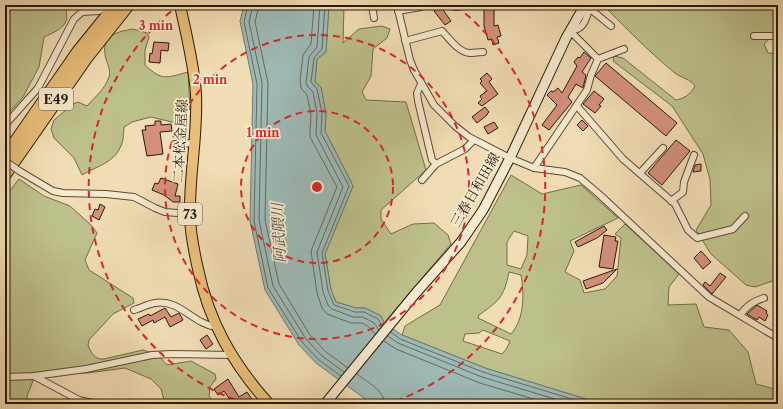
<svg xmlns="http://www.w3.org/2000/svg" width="783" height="409" viewBox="0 0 783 409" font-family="'Libre Caslon Text','Noto Serif JP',serif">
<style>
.green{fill:#bdc08b;stroke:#746c46;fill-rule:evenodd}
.water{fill:#9ebab7;stroke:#707a6f}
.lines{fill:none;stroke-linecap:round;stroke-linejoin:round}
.shore{stroke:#646a5c;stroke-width:1}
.building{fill:#d4907d;stroke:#2a1902}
.minor-casing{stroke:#5c4a2f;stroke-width:8}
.secondary-casing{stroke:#2a1902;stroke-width:11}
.primary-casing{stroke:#2a1902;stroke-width:12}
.motorway-casing{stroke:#2a1902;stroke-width:14}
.minor{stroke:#f6e9cf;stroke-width:6}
.secondary{stroke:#f6e9cf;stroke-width:9}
.primary{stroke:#e8be7a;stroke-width:10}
.motorway{stroke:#e8be7a;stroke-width:12}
.minor-bridge-casing{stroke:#5c4a2f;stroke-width:8;stroke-linecap:butt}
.minor-bridge{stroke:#f6e9cf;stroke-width:6}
.ring{fill:none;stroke:#d62828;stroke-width:2;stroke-dasharray:7 5}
.labels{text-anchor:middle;stroke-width:3.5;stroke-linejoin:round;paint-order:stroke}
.shield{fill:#f6e9cf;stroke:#675740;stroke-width:1}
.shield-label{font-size:13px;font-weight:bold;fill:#2a1902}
.street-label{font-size:14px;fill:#2a1902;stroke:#f6e9cf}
.water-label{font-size:15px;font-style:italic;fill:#535141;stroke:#f6e9cf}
.centre{fill:#d62828;stroke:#f6e9cf;stroke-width:2}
.ring-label{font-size:12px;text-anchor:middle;font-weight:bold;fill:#d62828;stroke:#f6e9cf;stroke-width:3.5;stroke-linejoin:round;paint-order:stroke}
</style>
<rect width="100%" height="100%" fill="#f1ddb5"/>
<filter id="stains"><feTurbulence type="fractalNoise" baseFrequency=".005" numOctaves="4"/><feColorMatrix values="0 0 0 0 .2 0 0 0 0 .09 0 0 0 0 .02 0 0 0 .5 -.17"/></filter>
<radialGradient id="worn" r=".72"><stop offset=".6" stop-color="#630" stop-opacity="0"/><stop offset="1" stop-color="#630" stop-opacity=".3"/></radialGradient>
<!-- green -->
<g class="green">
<path d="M5 5H64C73 25 59 30 44 37L39 67 23 97 5 117Z"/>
<path d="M329 5H344L343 43 359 29 382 26 390 29 387 38 373 49 371 76 362 92 366 100 406 102 426 170 381 210V219L391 234 413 224 434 223 448 235 451 244 384 323 381 316 365 308H356L336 302 331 290 325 254 353 186 325 131 326 113 321 87 315 82 317 59 326 52Z"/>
<path d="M603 5H778V31L764 44 768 53 778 54V279L755 287 746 285 711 254 696 230 711 205 710 180 703 154 672 106 613 61 614 56 623 58 676 100C685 98 690 95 695 86 691 79 681 78 675 73 649 52 626 28 603 5Z"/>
<path d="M133 29 147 33 149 37 145 50V65C162 81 166 78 188 72L190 109 180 124 151 117 132 122 124 127C123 133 124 140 121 146 114 163 97 166 82 175L74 158 54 138 51 129 54 120 73 104 78 102 87 106C95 97 105 89 109 77 111 71 108 65 106 59 100 37 114 32 133 29Z"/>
<path d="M511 175 542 194 581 185 618 218 570 241 574 251 565 272 580 280 584 293 605 289 617 276 621 238 615 234 625 224 679 274 669 287 668 305 696 304 704 327 729 330 748 352 756 384 778 390V404H602L485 368 402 335 405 326 440 305ZM514 231 528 236 527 255 521 269 507 265V242ZM509 272 521 275C524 294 525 318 511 334L478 318 479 315C499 301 504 297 509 272ZM483 330 510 341 507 348 502 354 463 341 465 334 479 333Z"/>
<path d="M19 179 44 196 70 206 91 225 97 233 85 260 89 270 133 298 134 303 113 314 89 340 88 345C91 352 94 360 104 359L143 350 158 355 167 365 191 361 215 374 216 379 210 387 209 396 215 404H165L161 389 151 379 125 368 88 373H36L27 396V404H5V197Z"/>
</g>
<!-- water -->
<path class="water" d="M244 5H329L326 52 317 59 315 82 321 87 326 113 325 131 353 186 325 254 331 290 336 302 356 308H365L381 316 384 323 402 335 485 368 602 404H372L316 363 299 345 265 290 250 221 253 84 240 21Z"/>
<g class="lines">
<!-- shore -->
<g class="shore">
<path d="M248 5 244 22 257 84 254 221 268 288 302 342 319 360 341 376"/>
<path d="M253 5 249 22 262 83 259 220 273 286 306 339 322 356 344 372"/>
<path d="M259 5 255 22 268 83 265 220 279 284 310 335 326 352 348 368"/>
<path d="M314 5 311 44 303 55 300 80 301 88 307 95 311 114 310 131V137L337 187 311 251 317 293 322 308 327 314 351 323H362L369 327 375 334"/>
<path d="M320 5 317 47 309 57 306 83 308 87 313 92 317 113 316 135 343 187 317 252 323 292 328 305 332 309 353 317H363L374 323 379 330"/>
<path d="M325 5 322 49 314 58 311 82 317 89 322 113 321 133 349 186 322 253 328 291 334 305 355 312H364L378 319 382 326"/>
<path d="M391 332 400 339 483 372 588 404"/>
<path d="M388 336 398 343 482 377 571 404"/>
<path d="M384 341 396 349 480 383 550 404"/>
<path d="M357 374C367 382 384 390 385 404"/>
</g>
</g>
<!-- building -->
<g class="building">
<path d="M440 6 451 21 445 25 434 11Z"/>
<path d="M484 8H494V26L498 25 501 36 497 37 499 43 493 45 492 39 488 40 484 26Z"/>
<path d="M154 42 169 43 168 51 161 50 160 63 149 62 150 53 152 54Z"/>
<path d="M584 52 591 58 582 72 586 75 583 88 576 84 568 97 572 102 549 130 542 125 557 105 547 95 551 91 553 92 558 88 562 93 577 66 574 62 578 57 580 58Z"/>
<path d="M606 63 677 123 666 136 595 76Z"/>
<path d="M487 73 492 79 489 82 498 94 482 106 478 103 482 99 480 96 487 91 480 83 482 81 480 79Z"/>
<path d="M594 91 604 99 599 105 601 106 595 113 583 104Z"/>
<path d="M485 107 489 112 487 114V115L477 123 472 117Z"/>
<path d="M582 120 588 126 583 131 577 125Z"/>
<path d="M155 121H161V125L171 124 172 131 160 132 163 154 147 156 142 130H146L145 126 155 125Z"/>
<path d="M494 122 498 128 488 134 484 127Z"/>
<path d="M676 140 690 151 662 185 648 173Z"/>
<path d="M701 164V171L693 172 695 165Z"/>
<path d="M161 178 178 184 175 196H180V202H173L164 195 152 190 155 183 158 184Z"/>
<path d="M100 204 105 207 99 220 92 216 95 209 98 210Z"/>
<path d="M604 226 607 230 597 238 578 247 575 242Z"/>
<path d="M604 235 616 237 615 241H618L613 269 599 267Z"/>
<path d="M701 251 711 262 703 269 694 258Z"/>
<path d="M617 269 603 283 586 289 583 281Z"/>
<path d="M720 273 726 277 712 294 703 285 705 282 710 286Z"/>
<path d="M757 305 767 311 766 313 768 315 765 321 759 317 757 320 747 314Z"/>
<path d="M165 308 171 317 179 313 183 320 170 327 165 317 154 323 153 320 142 326 138 319 149 314 150 316Z"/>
<path d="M207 335 213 344 206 349 200 340Z"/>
<path d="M228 379 239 397 247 392 252 399 244 404H233L224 391 218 395 214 389Z"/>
</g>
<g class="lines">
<!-- minor casing -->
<g class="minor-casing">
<g id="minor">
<path d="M372 5 374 18"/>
<path d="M397 5 410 60 414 70 434 105 455 126 469 137 510 158 534 168 565 172 580 178 600 195 709 297 778 338"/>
<path d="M449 5 455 7 470 5"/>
<path d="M589 8 611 26"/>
<path d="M398 11 421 7"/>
<path d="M570 31 598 59"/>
<path d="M570 31C573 30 577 30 579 28 585 25 589 12 589 5"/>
<path d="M754 36H778"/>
<path d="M405 41 442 31C449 38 459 53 470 53 474 53 479 52 483 52"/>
<path d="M421 84 417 93 418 101 432 160 436 164"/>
<path d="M577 106 623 159 675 204 688 230 697 238 733 229 745 216"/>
<path d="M5 125 38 88 74 19 82 12 99 11 106 5"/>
<path d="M175 144 194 143"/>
<path d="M534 168 587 90 591 75 598 59 624 49"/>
<path d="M21 172 53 191 63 193 106 194 134 197 155 208 165 212 190 214"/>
<path d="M640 173 663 148"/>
<path d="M422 180 436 164 465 149 474 140"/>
<path d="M671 201 683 192 684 182 694 155"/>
<path d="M134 310C141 308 148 304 155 303 180 299 193 324 216 327"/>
<path d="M740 315C747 306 753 301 764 298"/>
<path d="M34 376 79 400 97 404"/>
<path d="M5 377 34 376 86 369 152 355 172 354 232 355"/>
</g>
</g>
<!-- secondary casing -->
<g class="secondary-casing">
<path id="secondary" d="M325 404 415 294 461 242 483 210 510 158 566 38 585 5"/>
</g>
<!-- primary casing -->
<g class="primary-casing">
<path id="primary" d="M180 5C186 34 194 64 196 94 198 135 189 175 190 215 190 234 194 251 198 269 209 322 233 364 269 404"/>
</g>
<!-- motorway casing -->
<g class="motorway-casing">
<g id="motorway">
<path d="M5 157 78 52 116 5"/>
<path d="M5 174 86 58 128 5"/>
</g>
</g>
<!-- minor -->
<use href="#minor" class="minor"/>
<!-- secondary -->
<use href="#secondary" class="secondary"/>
<!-- primary -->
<use href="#primary" class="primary"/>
<!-- motorway -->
<use href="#motorway" class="motorway"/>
<!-- minor-bridge casing -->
<g class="minor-bridge-casing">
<path id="minor-bridge" d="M5 161 21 172"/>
</g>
<!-- minor-bridge -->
<use href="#minor-bridge" class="minor-bridge"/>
</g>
<!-- distance rings -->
<g class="ring">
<circle cx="317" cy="187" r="76"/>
<circle cx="317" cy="187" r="152"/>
<path d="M247 404A228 228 0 0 1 178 6M456 6A228 228 0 0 1 387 404"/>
</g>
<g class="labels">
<!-- shield labels -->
<g class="shield">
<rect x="39" y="88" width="34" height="22" rx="3"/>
<rect x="178" y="203" width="24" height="22" rx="3"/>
</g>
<g class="shield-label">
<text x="56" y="104">E49</text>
<text x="190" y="219">73</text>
</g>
<!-- street labels -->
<g class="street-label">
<text transform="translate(180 141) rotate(-87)" y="5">二本松金屋線</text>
<text transform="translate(475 190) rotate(-60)" y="5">三春日和田線</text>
</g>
<!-- water labels -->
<g class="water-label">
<text transform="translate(279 233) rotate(-93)" y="5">阿武隈川</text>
</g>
</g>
<circle cx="317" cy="187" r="6" class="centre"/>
<g class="ring-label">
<text x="156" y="30">3 min</text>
<text x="210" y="84">2 min</text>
<text x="263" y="137">1 min</text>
</g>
<!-- margin -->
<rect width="783" height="409" fill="none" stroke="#f1ddb5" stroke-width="20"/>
<rect x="6" y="6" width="771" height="397" fill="none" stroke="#2a1902" stroke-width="2"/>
<rect x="10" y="10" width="763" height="389" fill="none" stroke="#2a1902"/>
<rect width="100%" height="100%" filter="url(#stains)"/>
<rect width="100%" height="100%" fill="url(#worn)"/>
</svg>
